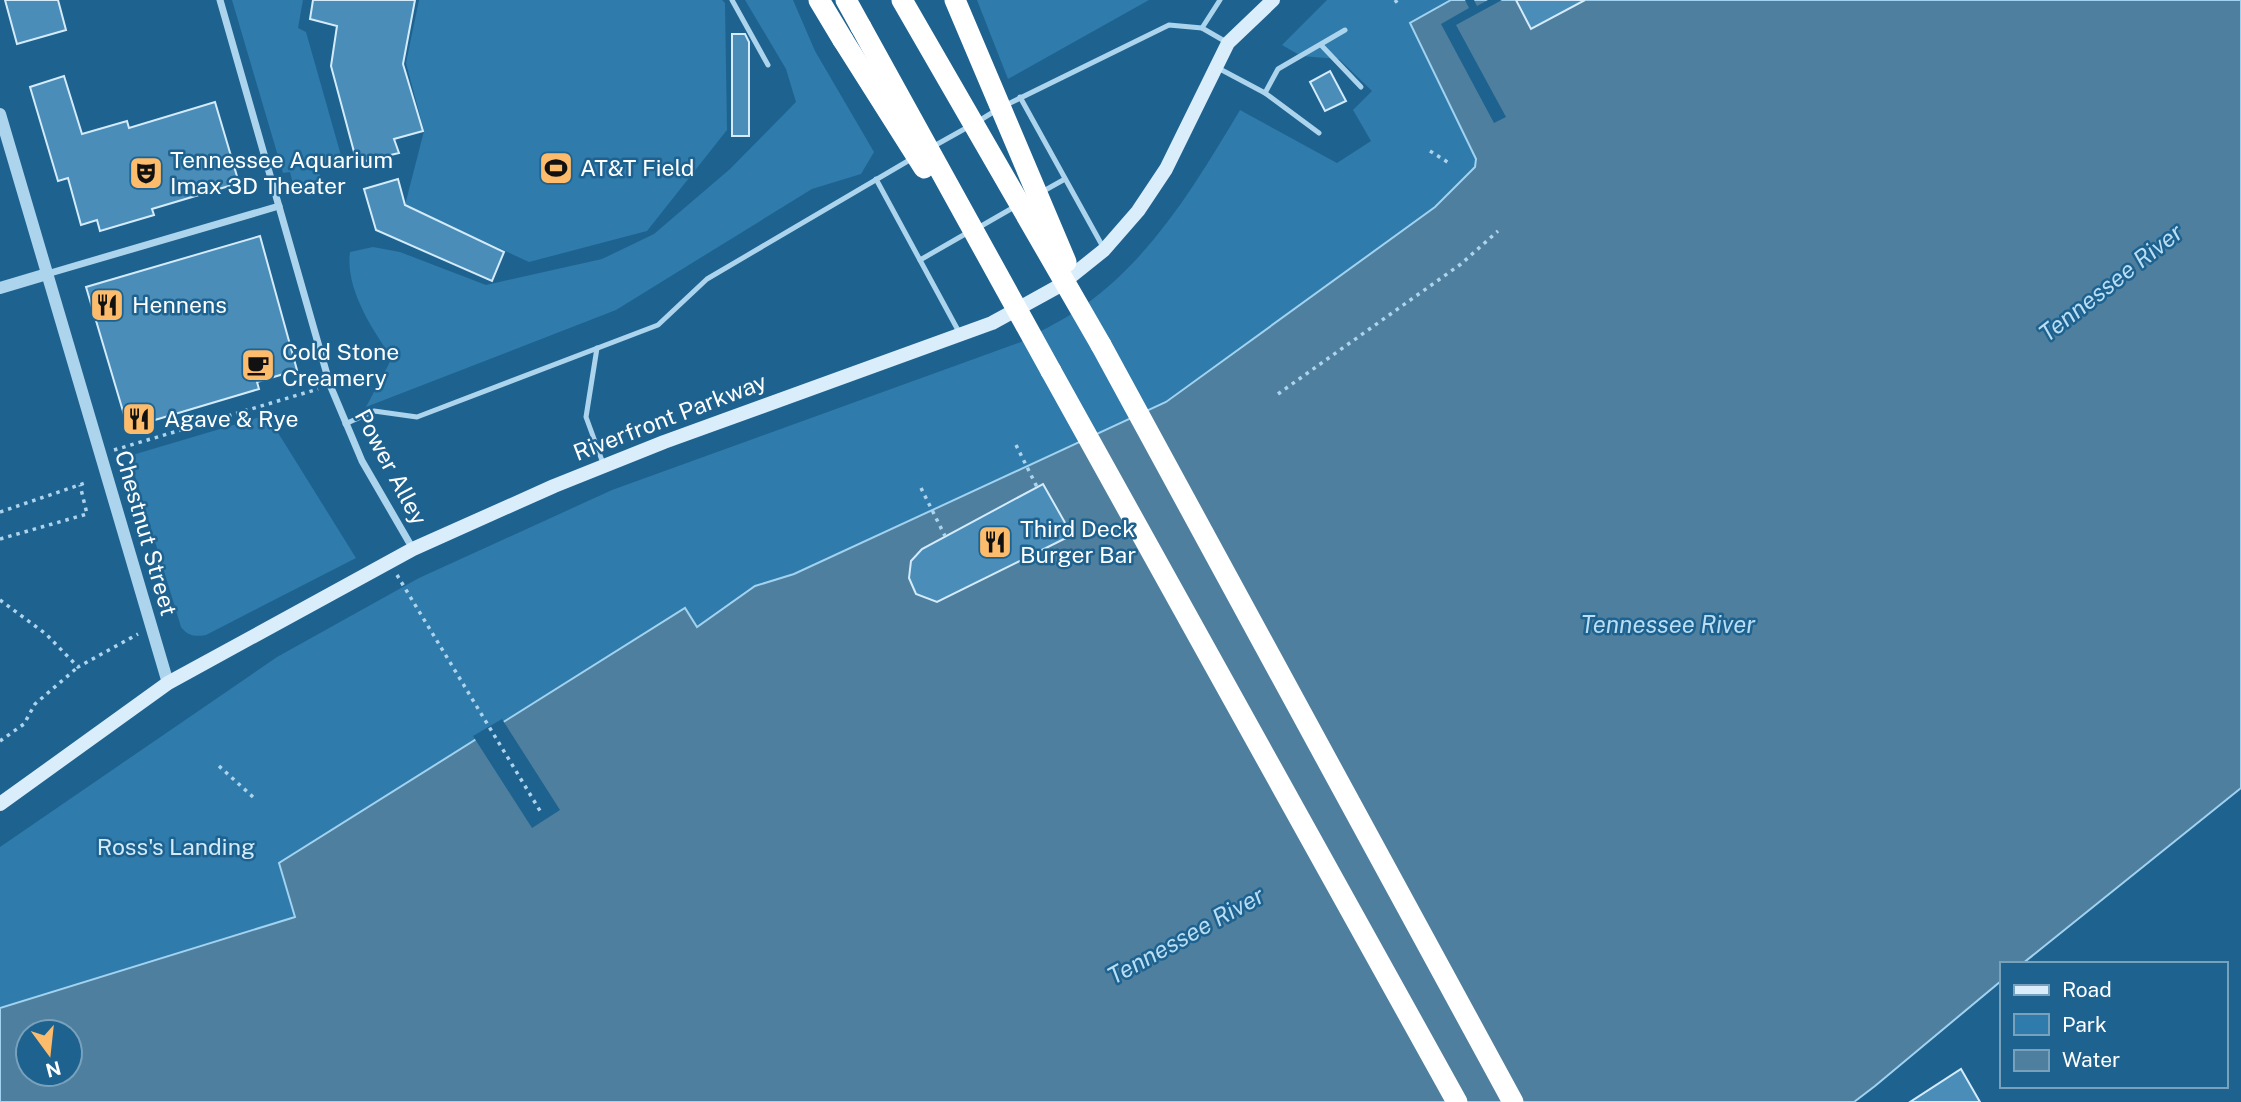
<svg xmlns="http://www.w3.org/2000/svg" width="2241" height="1102" viewBox="0 0 2241 1102" font-family="'Public Sans',sans-serif">
<style>
.green{fill:#2e7bac}
.water{fill:#4f7f9e;stroke:#a1d2ef;stroke-width:2;fill-rule:evenodd}
.pier{fill:#1e6290}
.building{fill:#4a8db9;stroke:#d3ebfa;stroke-width:2}
.lines{fill:none;stroke-linecap:round;stroke-linejoin:round}
.path{stroke:#add4ed;stroke-width:3.5;stroke-dasharray:3.5 5;stroke-linecap:butt}
.service{stroke:#add4ed;stroke-width:5}
.minor{stroke:#add4ed;stroke-width:7}
.tertiary{stroke:#add4ed;stroke-width:12}
.secondary{stroke:#daedfa;stroke-width:14}
.motorway{stroke:#fff;stroke-width:21}
.motorway-bridge{stroke:#fff;stroke-width:21}
.labels{text-anchor:middle;stroke-width:5;stroke-linejoin:round;paint-order:stroke}
.poi-label{font-size:23px;fill:#fff;stroke:#1e6290;text-anchor:start}
.street-label{font-size:23px;fill:#fff;stroke:#1e6290}
.park-label{font-size:23px;fill:#d3ebfa;stroke:#1e6290}
.water-label{font-size:24px;font-style:italic;fill:#b9def4;stroke:#1e6290}
</style>
<rect width="100%" height="100%" fill="#1e6290"/>
<!-- green -->
<g class="green">
<path d="M232 0H303L298 28 306 32 342 159 317 165 322 184 295 192 290 172 283 173Z"/>
<path d="M419 0H722L725 3 727 130 647 231 529 262 405 205 424 131 406 63Z"/>
<path d="M745 0H793L815 51 874 152 861 174 812 189 616 310 366 407 392 358C372 329 345 288 350 252L373 247 400 252 486 285 602 259 654 234 730 169 796 102 786 69Z"/>
<path d="M977 0H1149L1008 79Z"/>
<path d="M1327 0H1451L1410 23 1476 160 1475 167 1435 207 1166 402 794 574 755 586 697 627 684 609 279 862 295 917 0 1008V847L277 657 419 578 612 490 1021 342C1038 332 1056 324 1073 313 1148 265 1195 185 1240 110L1337 163 1371 141 1353 110 1372 91 1339 59 1301 56 1282 45Z"/>
<path d="M267 415 356 558 206 635C195 637 188 636 181 627L129 456Z"/>
</g>
<!-- water -->
<path class="water" d="M1451 0H2241V788L2022 964H2001V981L1875 1086 1854 1102H0V1008L295 917 279 863 685 608 697 627 755 586 794 574 1166 402 1435 207 1475 167 1476 159 1410 23ZM28 1032H70V1074H28Z"/>
<!-- pier -->
<g class="pier">
<path d="M1465 0H1474L1477 6 1488 0H1502L1456 25 1506 117 1494 123 1441 24 1469 8Z"/>
<path d="M502 719 560 810 532 828 473 736Z"/>
</g>
<!-- building -->
<g class="building">
<path d="M5 0H58L66 30 17 44Z"/>
<path d="M313 0H415L403 64 423 131 394 139 399 153 357 163 331 66 337 26 310 19Z"/>
<path d="M1516 0H1585L1531 29Z"/>
<path d="M732 34H745L749 42V136H732Z"/>
<path d="M1330 71 1346 101 1325 111 1310 82Z"/>
<path d="M64 76 82 134 127 121 129 128 215 102 239 183 152 209 154 215 100 231 97 220 81 225 68 178 58 181 30 87Z"/>
<path d="M398 179 405 205 504 252 492 281 376 230 364 189Z"/>
<path d="M260 236 297 370 257 382 259 389 128 428 86 287Z"/>
<path d="M1043 484 1072 535 937 602 916 594 909 578 911 561 922 549Z"/>
<path d="M1961 1069 1980 1102H1910Z"/>
</g>
<g class="lines">
<!-- path -->
<g class="path">
<path d="M1395 0 1398 4"/>
<path d="M1430 151 1449 163"/>
<path d="M1278 394 1461 264 1498 231"/>
<path d="M1016 445 1037 487"/>
<path d="M114 450 318 389"/>
<path d="M921 488 945 536"/>
<path d="M0 512 85 483"/>
<path d="M0 539 87 514 80 485"/>
<path d="M397 575 542 814"/>
<path d="M0 600 46 634 78 667 138 634"/>
<path d="M0 741 24 724 35 704 78 667"/>
<path d="M219 766 253 797"/>
</g>
<!-- service -->
<g class="service">
<path d="M732 0 768 65"/>
<path d="M1220 0 1202 28 1228 43"/>
<path d="M1321 45 1361 87"/>
<path d="M1218 68 1265 93 1319 133"/>
<path d="M1265 93 1278 69 1345 30"/>
<path d="M1020 97 1103 247"/>
<path d="M1004 106 1169 25 1202 28"/>
<path d="M977 122 995 111"/>
<path d="M934 146 968 127"/>
<path d="M876 179 959 332"/>
<path d="M1040 193 1065 179"/>
<path d="M976 229 1016 206"/>
<path d="M920 260 967 233"/>
<path d="M597 348 586 417 604 466"/>
<path d="M345 424 374 411 417 417 658 325 707 279 913 158"/>
</g>
<!-- minor -->
<g class="minor">
<path d="M220 0 330 385 362 461 413 549"/>
<path d="M47 274 279 206"/>
</g>
<!-- tertiary -->
<g class="tertiary">
<path d="M0 114 168 683"/>
<path d="M0 288 47 274"/>
</g>
<!-- secondary -->
<path class="secondary" d="M0 804 168 683 413 549 554 486 664 442 992 323 1059 286 1104 250 1138 211 1166 169 1228 43 1273 0"/>
<!-- motorway -->
<g class="motorway">
<path d="M819 0 843 40"/>
<path d="M846 0 861 27"/>
<path d="M1101 345 1513 1102"/>
<path d="M1051 371 1457 1102"/>
</g>
<!-- motorway-bridge -->
<g class="motorway-bridge">
<path d="M902 0 1101 345"/>
<path d="M955 0 1066 262"/>
<path d="M861 27 1051 371"/>
<path d="M843 40 924 168"/>
</g>
</g>
<!-- icons -->
<defs>
<g id="stadium-square" transform="scale(1.75)"><rect x="-9" y="-9" width="18" height="18" rx="4" fill="#fcbc6c" stroke="#1e6290"/><path d="M0-5a6.5 5 0 1 0 0 10a6.5 5 0 1 0 0-10ZM-3.5-1.8h7v3.6h-7Z" fill="#111"/></g>
<g id="theatre-square" transform="scale(1.75)"><rect x="-9" y="-9" width="18" height="18" rx="4" fill="#fcbc6c" stroke="#1e6290"/><path d="M-5-5.5Q0-4 5-5.5V0Q5 5 0 6Q-5 5-5 0ZM-3.3-2.5H-1v1.5H-3.3ZM1-2.5H3.3v1.5H1ZM-2.8 1Q0 5.5 2.8 1Z" fill="#111"/></g>
<g id="restaurant-square" transform="scale(1.75)"><rect x="-9" y="-9" width="18" height="18" rx="4" fill="#fcbc6c" stroke="#1e6290"/><path d="M-5-6h1v4h1v-4h1v4h1v-4h1v5L-1.5 .5V6h-2V.5L-5-1ZM5-6V6H3V1.5H1.5Q1.5-4 5-6Z" fill="#111"/></g>
<g id="cafe-square" transform="scale(1.75)"><rect x="-9" y="-9" width="18" height="18" rx="4" fill="#fcbc6c" stroke="#1e6290"/><path d="M-5.5-4.5H6V0H3Q3 3.5 0 3.5H-2.5Q-5.5 3.5-5.5 0ZM3-3.2v2h1.7v-2ZM-6 4.5H4V6H-6Z" fill="#111"/></g>
</defs>
<g fill-rule="evenodd">
<use href="#stadium-square" x="556" y="168"/>
<use href="#theatre-square" x="146" y="173"/>
<use href="#restaurant-square" x="107" y="305"/>
<use href="#cafe-square" x="258" y="365"/>
<use href="#restaurant-square" x="139" y="419"/>
<use href="#restaurant-square" x="995" y="542"/>
</g>
<g class="labels">
<!-- poi labels -->
<g class="poi-label">
<text x="170" y="168">Tennessee Aquarium<tspan x="170" dy="26">Imax 3D Theater</tspan></text>
<text x="580" y="176">AT&amp;T Field</text>
<text x="132" y="313">Hennens</text>
<text x="282" y="360">Cold Stone<tspan x="282" dy="26">Creamery</tspan></text>
<text x="164" y="427">Agave &amp; Rye</text>
<text x="1020" y="537">Third Deck<tspan x="1020" dy="26">Burger Bar</tspan></text>
</g>
<!-- street labels -->
<g class="street-label">
<text transform="translate(670 417) rotate(-21)" y="8">Riverfront Parkway</text>
<text transform="translate(391 467) rotate(62)" y="8">Power Alley</text>
<text transform="translate(146 533) rotate(74)" y="8">Chestnut Street</text>
</g>
<!-- park labels -->
<g class="park-label">
<text x="176" y="855">Ross's Landing</text>
</g>
<!-- water labels -->
<g class="water-label">
<text transform="translate(2111 283) rotate(-38)" y="8">Tennessee River</text>
<text x="1668" y="633">Tennessee River</text>
<text transform="translate(1186 936) rotate(-29)" y="8">Tennessee River</text>
</g>
</g>
<!-- legend -->
<rect x="2000" y="962" width="228" height="126" fill="#1e6290" stroke="#78a1bc" stroke-width="2"/>
<rect x="2014" y="985" width="35" height="10" fill="#daedfa" stroke="#78a1bc" stroke-width="2"/>
<text x="2062" y="997" font-size="21" fill="#ffffff">Road</text>
<rect x="2014" y="1014" width="35" height="21" fill="#2e7bac" stroke="#78a1bc" stroke-width="2"/>
<text x="2062" y="1032" font-size="21" fill="#ffffff">Park</text>
<rect x="2014" y="1050" width="35" height="21" fill="#4f7f9e" stroke="#78a1bc" stroke-width="2"/>
<text x="2062" y="1067" font-size="21" fill="#ffffff">Water</text>
<!-- north arrow -->
<g transform="translate(49 1053) rotate(165)"><circle r="33" fill="#1e6290" stroke="#78a1bc" stroke-width="2"/>
<path d="M0-5L12 26L0 18L-12 26Z" fill="#fcbc6c"/>
<text y="-10" font-size="19" font-weight="bold" text-anchor="middle" fill="#ffffff">N</text>
</g>
</svg>
